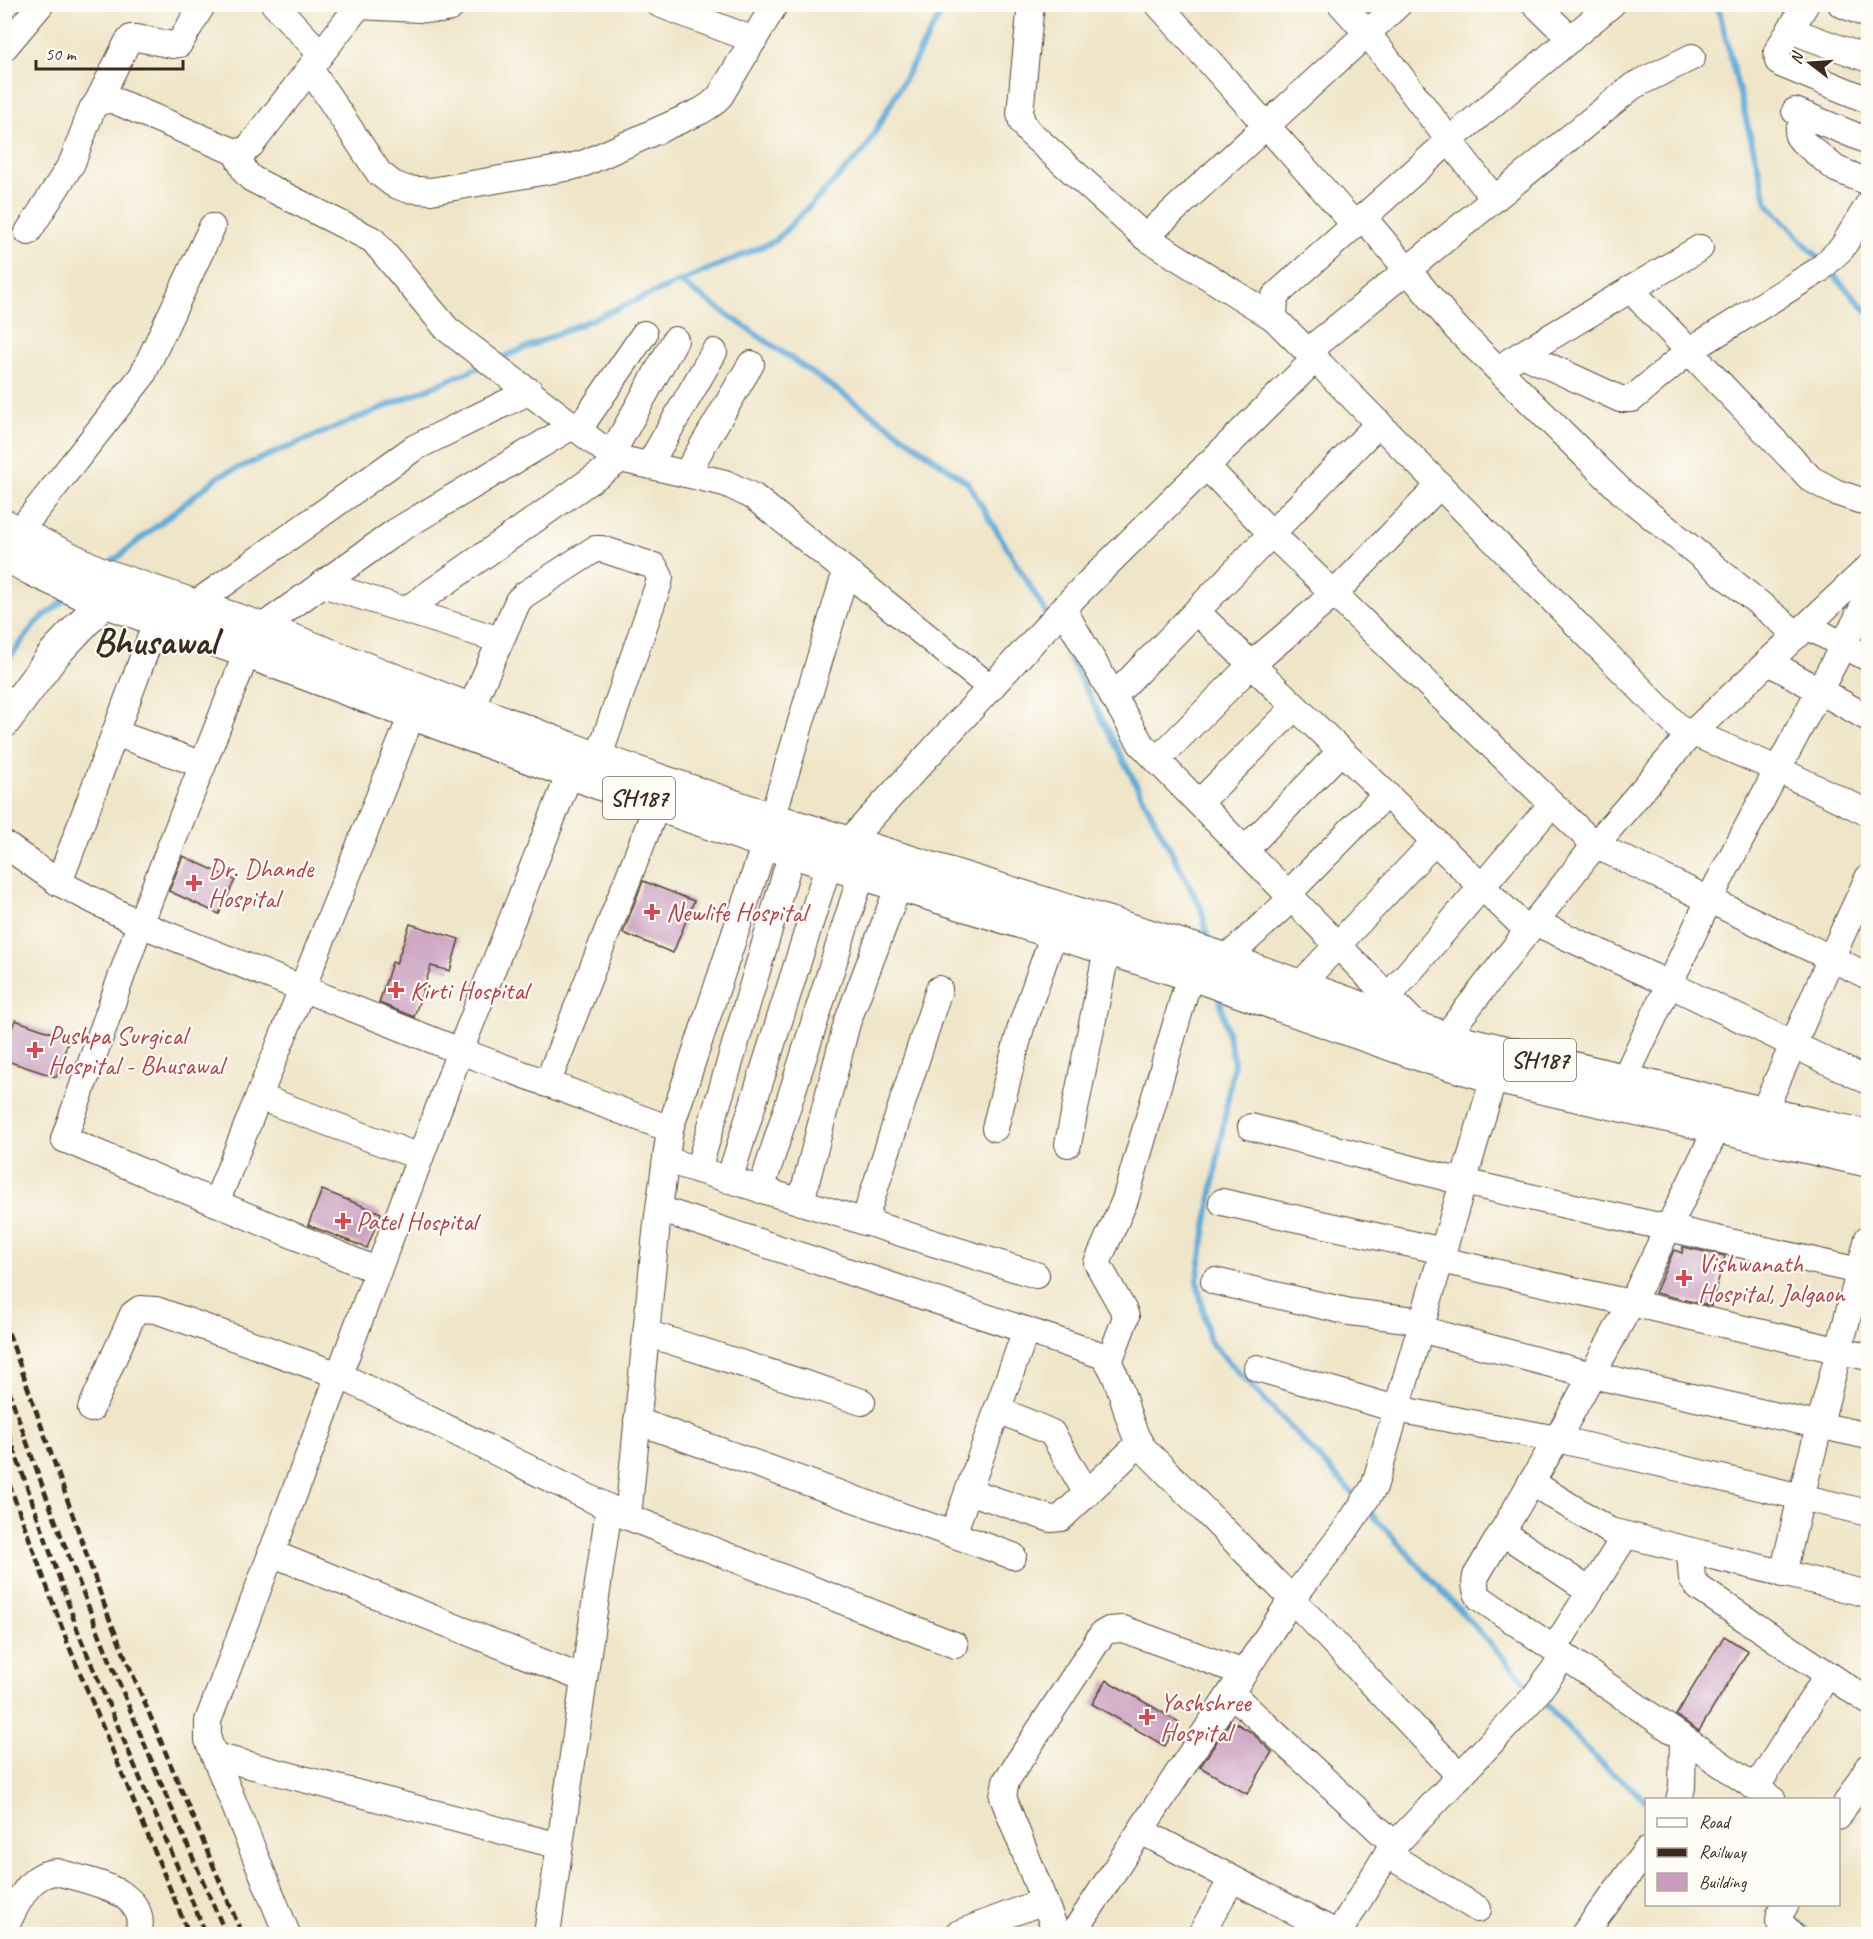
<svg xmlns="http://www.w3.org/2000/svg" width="1873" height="1939" viewBox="0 0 1873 1939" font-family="Caveat,sans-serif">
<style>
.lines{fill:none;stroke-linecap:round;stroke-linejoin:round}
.stream{stroke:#60aad8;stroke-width:6}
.building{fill:#c99dbe}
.minor-casing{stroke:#564638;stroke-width:28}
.major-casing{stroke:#564638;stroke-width:34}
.minor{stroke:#fff;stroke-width:26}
.major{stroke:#fff;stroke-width:32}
.rail{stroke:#3b2a1e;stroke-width:4.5;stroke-dasharray:9 4.5;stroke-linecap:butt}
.health-dot{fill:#e0444e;stroke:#fdfcf7;stroke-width:2}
.labels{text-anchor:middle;stroke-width:4.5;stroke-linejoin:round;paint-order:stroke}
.shield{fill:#fdfcf7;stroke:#75695f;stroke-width:1.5}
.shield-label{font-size:24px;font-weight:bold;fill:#3b2a1e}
.health-label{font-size:26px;fill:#be3a42;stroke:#fdfcf7;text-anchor:start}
.town-label{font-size:38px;font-weight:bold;fill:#3b2a1e;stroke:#fdfcf7}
</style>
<rect width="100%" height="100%" fill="#fdfcf7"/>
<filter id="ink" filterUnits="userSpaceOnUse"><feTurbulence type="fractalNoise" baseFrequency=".0167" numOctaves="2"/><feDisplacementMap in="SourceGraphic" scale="12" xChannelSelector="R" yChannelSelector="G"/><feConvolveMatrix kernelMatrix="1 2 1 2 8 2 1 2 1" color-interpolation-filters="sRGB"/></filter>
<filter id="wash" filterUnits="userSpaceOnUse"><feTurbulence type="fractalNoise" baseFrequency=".008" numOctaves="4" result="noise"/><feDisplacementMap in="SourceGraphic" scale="24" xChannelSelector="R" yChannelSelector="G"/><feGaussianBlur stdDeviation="1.35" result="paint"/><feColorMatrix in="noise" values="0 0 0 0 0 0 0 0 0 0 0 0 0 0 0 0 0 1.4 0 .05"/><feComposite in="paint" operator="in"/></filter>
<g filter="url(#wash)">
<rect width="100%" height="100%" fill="#efe5c8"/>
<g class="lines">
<!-- stream -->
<g class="stream">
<path d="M1715 4 1719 11 1767 203 1821 261"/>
<path d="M1828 269 1868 312"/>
<path d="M680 282 885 423 968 483 1048 616"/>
<path d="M497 360 775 241 865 150 946 4"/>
<path d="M108 565 219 476 482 366"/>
<path d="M1054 628 1201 908 1209 944"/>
<path d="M4 665 36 623 67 598"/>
<path d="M1219 995 1234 1062 1197 1281 1210 1342 1358 1499"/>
<path d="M1367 1509 1532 1689"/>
<path d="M1541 1699 1597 1760 1646 1800"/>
<path d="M1794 1920 1812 1934"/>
</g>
</g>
<g id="blocks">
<!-- building -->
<g class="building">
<path d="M183 856 235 880 219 914 169 891Z"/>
<path d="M643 881 694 901 673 953 623 933Z"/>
<path d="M410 924 459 939 450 971 431 966 414 1017 379 1003 392 962 396 964Z"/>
<path d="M15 1020 69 1039 56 1077 4 1060V1050Z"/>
<path d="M322 1190 381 1213 367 1248 308 1225Z"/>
<path d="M1683 1247 1725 1256 1711 1306 1655 1293 1674 1250 1682 1253Z"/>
<path d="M1724 1636 1748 1651 1699 1731 1676 1715Z"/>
<path d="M1106 1680 1179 1722 1165 1746 1092 1704Z"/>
<path d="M1231 1720 1251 1732 1272 1752 1247 1794 1200 1767Z"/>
</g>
</g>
</g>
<g filter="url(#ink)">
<use href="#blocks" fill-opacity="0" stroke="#564638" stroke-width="1.5"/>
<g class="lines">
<!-- minor casing -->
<g class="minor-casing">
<g id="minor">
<path d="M274 4 321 54 360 4"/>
<path d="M659 4 754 40"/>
<path d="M1031 4 1020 113 1022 122 1028 131 1145 237 1274 318"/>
<path d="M1158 4 1355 225"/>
<path d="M1341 4 1368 34 1494 199"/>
<path d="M1535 4 1571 39"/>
<path d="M1806 4 1777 51 1778 61 1783 65 1868 100"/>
<path d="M1841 4 1868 15"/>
<path d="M358 6 440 10 450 8 454 4"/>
<path d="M1790 30 1868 59"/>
<path d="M4 48 41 4"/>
<path d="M310 69 379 173 393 184 406 189 431 191 571 167 585 163 701 111 712 104 720 96 775 4"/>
<path d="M97 103 127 43 131 38H137L173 45 179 44 203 4"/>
<path d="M1795 111 1868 141"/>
<path d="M1810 117 1799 130 1798 136 1802 141 1836 169 1868 182"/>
<path d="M235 152 246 173 252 179 373 240 447 329 611 455 621 459 725 483 754 497 991 688"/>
<path d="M1363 217 1457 329 1623 493 1798 635"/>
<path d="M28 232 72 163 92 109C98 101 103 100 113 100L235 152 244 151 251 145 321 54"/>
<path d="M1145 237 1399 4"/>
<path d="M1630 289 1811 479 1835 492 1868 503"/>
<path d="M1308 351 1633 86 1692 57"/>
<path d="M1522 354 1620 399H1632L1689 351 1819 270 1842 248 1868 205"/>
<path d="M1315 359 1688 737"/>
<path d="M1510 361 1700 248"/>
<path d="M579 429 644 334"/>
<path d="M611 455 675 340"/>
<path d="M649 465 714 352"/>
<path d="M1206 466 1272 534 1595 845 1868 976"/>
<path d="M686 474 751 364"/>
<path d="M18 533 142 376 212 227"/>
<path d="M322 584 500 640"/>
<path d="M194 605 414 448 530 391"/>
<path d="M1063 609 1141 744 1418 1027"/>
<path d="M406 610 621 459"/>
<path d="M1197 612 1527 930"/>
<path d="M1807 626 1868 658"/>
<path d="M1769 662 1868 718"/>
<path d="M1113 697 1379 423"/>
<path d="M470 710 518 601 524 595 595 549H602L654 566 660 577 659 583 598 759"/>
<path d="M115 733 203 765"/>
<path d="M1693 733 1777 769 1868 813"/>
<path d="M1157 760 1251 665 1334 594 1440 485"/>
<path d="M570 773 460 1051 339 1375 628 1517 657 1223 670 1129 765 843"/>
<path d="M1199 803 1295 707"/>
<path d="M772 819 846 571"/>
<path d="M4 844 59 883 140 924 460 1051 670 1129"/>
<path d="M1245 850 1341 751"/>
<path d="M59 883 157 620"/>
<path d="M1288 894 1386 794"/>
<path d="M1534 922 1669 984 1868 1081"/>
<path d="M1225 960 1292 898"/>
<path d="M1299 986 1435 841"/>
<path d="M1388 997 1552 804"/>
<path d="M1434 1051 1595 845 1688 737 1868 568"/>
<path d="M1624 1080 1709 900 1868 598"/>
<path d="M547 1084 657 805"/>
<path d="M259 1097 420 1157"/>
<path d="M1251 1127 1463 1182 1868 1273"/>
<path d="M995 1128 1021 1027 1054 933"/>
<path d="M1717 1128 1635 1296 1557 1439 1476 1576C1474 1585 1475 1591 1480 1598L1773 1800"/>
<path d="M1756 1129 1831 958 1868 878"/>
<path d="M1068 1144 1107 949"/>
<path d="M666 1160 1036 1275"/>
<path d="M698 1170 792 852"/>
<path d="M729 1180 829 863 1075 596 1315 359 1274 318 1275 296 1450 140 1612 4"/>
<path d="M761 1190 862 873"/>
<path d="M801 1202 847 1023 899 885"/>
<path d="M1222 1202 1443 1251"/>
<path d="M216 1203 413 712"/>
<path d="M659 1209 1101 1355C1122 1371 1125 1423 1142 1447L1292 1599 1460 1776"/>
<path d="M864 1222 939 989"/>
<path d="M1441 1260 1868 1357"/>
<path d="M378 1271 64 1139 140 924 247 652 261 628 395 532 574 425"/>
<path d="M1214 1281 1350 1312 1423 1321"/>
<path d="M1420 1329 1592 1375 1868 1436"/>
<path d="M646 1333 862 1402"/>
<path d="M1109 1362 1126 1317 1124 1311 1097 1263 1125 1200 1190 975"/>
<path d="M1257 1368 1396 1409 1557 1439 1868 1513"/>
<path d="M91 1409 133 1314 140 1309 156 1310 339 1375 208 1721V1740L287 1934"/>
<path d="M997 1409 1052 1433 1087 1494"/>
<path d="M637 1421 1013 1556"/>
<path d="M1531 1482 1610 1531 1868 1594"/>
<path d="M968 1491 1051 1519 1061 1518 1140 1443"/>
<path d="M628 1517 955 1645"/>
<path d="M1502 1532 1590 1591"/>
<path d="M953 1534 1026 1330"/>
<path d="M1690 1552 1692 1579 1699 1588 1868 1701"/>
<path d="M271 1553 584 1679"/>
<path d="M1783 1574 1801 1497 1868 1238"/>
<path d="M1554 1649 1625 1536"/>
<path d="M1231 1693 1395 1845"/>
<path d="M215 1756 560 1846"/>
<path d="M1756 1788 1828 1674"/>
<path d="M1679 1800 1682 1787 1683 1738"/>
<path d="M1838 1817 1868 1767"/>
<path d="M1141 1831 1338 1934"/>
<path d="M1387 1854 1478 1909"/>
<path d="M1786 1904 1780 1913 1779 1921 1791 1934"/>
<path d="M4 1929C17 1906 27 1873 57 1872 87 1881 151 1890 138 1934"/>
<path d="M547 1934 609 1508"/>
<path d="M957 1934 1044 1901"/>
<path d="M1057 1934 1003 1797 1006 1781 1102 1634 1109 1630 1123 1629 1244 1673"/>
<path d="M1073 1934 1292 1599 1344 1532 1374 1487 1494 1077"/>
<path d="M1201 1934 1232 1879"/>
<path d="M1338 1934 1389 1851 1534 1697 1564 1656"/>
<path d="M1584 1934 1646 1851"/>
</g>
</g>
<!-- major casing -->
<g class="major-casing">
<g id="major">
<path d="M4 525 44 546 102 574 261 628 598 759 772 819 1219 957 1443 1037 1763 1113 1868 1136"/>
<path d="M4 554 31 569 84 594 247 652 657 805 792 852 1202 978 1429 1058 1494 1077 1868 1161"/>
<path d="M4 722 55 653 105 600"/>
</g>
</g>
<!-- minor -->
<use href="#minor" class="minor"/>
<!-- major -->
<use href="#major" class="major"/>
<!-- rail -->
<g class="rail">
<path d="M4 1320 109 1618 242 1934"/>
<path d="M4 1376C68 1567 146 1751 226 1934"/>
<path d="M4 1421 80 1637 206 1934"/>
<path d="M4 1470 68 1644 189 1934"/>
</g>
</g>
</g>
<!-- markers -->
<g class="health-dot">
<path d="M191 874h6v6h6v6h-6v6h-6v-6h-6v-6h6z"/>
<path d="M649 903h6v6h6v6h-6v6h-6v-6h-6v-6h6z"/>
<path d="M393 981h6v6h6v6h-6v6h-6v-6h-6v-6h6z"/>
<path d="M32 1041h6v6h6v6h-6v6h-6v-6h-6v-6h6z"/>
<path d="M340 1212h6v6h6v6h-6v6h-6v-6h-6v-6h6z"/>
<path d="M1681 1269h6v6h6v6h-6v6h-6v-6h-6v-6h6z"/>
<path d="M1144 1708h6v6h6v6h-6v6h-6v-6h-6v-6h6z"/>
</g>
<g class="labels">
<!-- shield labels -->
<g class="shield">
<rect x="603" y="777" width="72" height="42" rx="4.5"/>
<rect x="1504" y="1039" width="72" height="42" rx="4.5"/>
</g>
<g class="shield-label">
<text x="639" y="806">SH187</text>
<text x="1540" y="1068">SH187</text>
</g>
<!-- health labels -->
<g class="health-label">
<text x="208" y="877">Dr. Dhande<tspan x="208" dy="30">Hospital</tspan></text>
<text x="666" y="921">Newlife Hospital</text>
<text x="410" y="999">Kirti Hospital</text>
<text x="48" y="1044">Pushpa Surgical<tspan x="48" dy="30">Hospital - Bhusawal</tspan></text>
<text x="356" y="1230">Patel Hospital</text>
<text x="1698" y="1272">Vishwanath<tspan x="1698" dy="30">Hospital, Jalgaon</tspan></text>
<text x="1160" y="1711">Yashshree<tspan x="1160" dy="30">Hospital</tspan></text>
</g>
<!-- town labels -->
<g class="town-label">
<text x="155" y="654">Bhusawal</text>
</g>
</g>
<!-- margin -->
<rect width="1873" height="1939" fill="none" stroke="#fdfcf7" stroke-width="24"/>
<!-- legend -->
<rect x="1645" y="1798" width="195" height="108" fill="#fdfcf7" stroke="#afa8a0" stroke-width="1.5"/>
<rect x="1657" y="1818" width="30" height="9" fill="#ffffff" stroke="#afa8a0" stroke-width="1.5"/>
<text x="1699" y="1828" font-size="18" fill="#3b2a1e">Road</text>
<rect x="1657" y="1848" width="30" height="9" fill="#3b2a1e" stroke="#afa8a0" stroke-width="1.5"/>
<text x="1699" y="1858" font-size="18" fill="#3b2a1e">Railway</text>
<rect x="1657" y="1873" width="30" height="18" fill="#c99dbe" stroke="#afa8a0" stroke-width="1.5"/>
<text x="1699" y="1888" font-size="18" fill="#3b2a1e">Building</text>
<!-- north arrow -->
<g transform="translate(1810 63) rotate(287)" stroke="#fdfcf7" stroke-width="4.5" paint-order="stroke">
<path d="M0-4.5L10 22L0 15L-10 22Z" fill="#3b2a1e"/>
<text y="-9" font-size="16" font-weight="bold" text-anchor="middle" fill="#3b2a1e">N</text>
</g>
<!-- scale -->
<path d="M36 60v9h147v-9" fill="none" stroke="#3b2a1e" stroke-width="3"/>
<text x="45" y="60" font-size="18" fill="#3b2a1e" stroke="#fdfcf7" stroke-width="4.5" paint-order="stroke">50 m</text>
</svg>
